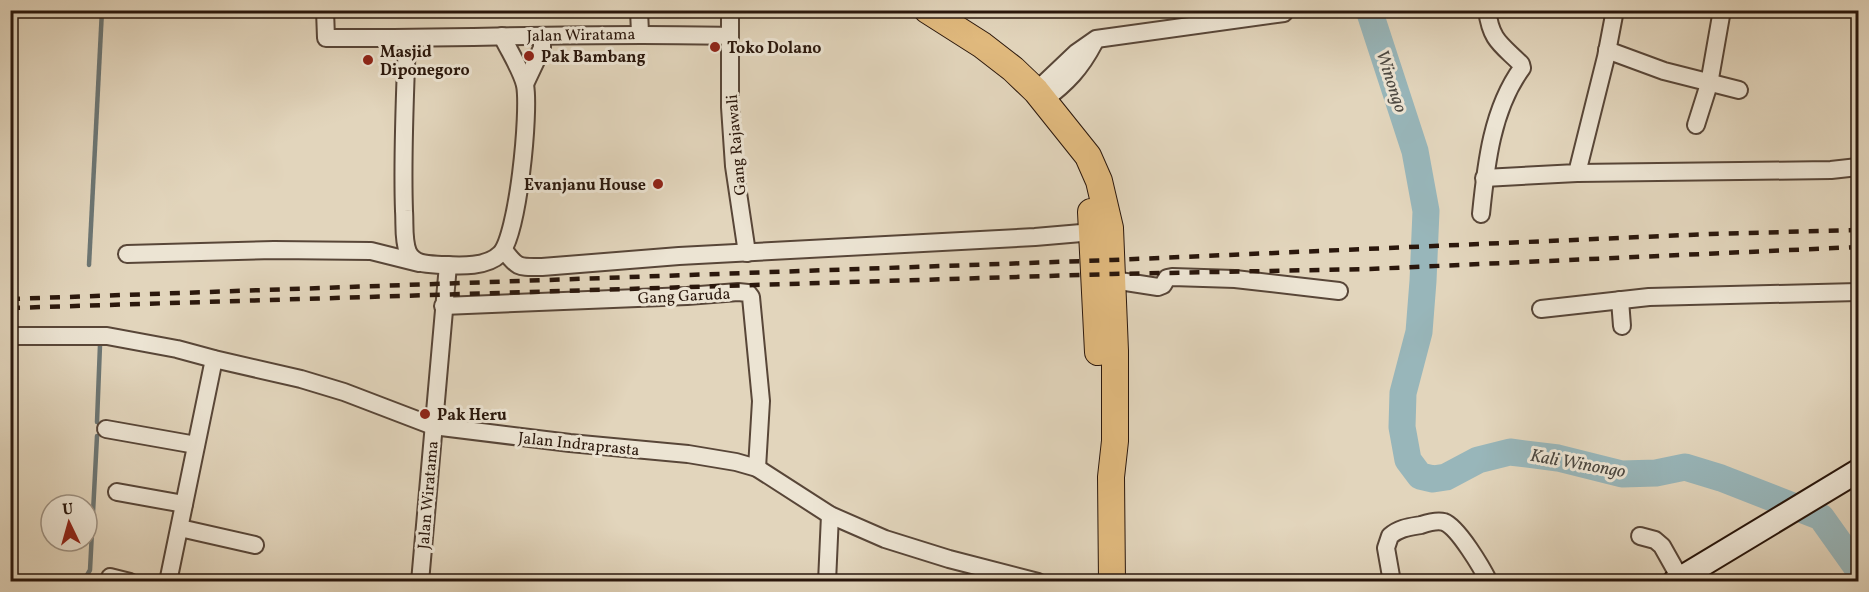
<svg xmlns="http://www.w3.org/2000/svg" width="1869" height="592" viewBox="0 0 1869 592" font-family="Vollkorn,serif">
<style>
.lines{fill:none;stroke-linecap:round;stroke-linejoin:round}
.stream{stroke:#6c7674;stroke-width:4.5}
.river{stroke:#98b6ba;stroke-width:27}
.minor-casing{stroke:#584638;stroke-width:20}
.secondary-casing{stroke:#2a170c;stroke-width:26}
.primary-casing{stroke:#2a170c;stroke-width:28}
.minor{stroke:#ece4d3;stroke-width:16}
.secondary{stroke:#ece4d3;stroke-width:22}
.primary{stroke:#e1ba7e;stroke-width:26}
.rail{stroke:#2a170c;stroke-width:4.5;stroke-dasharray:10 10;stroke-linecap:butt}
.poi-dot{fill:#8f2418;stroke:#ece4d3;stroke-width:2}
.labels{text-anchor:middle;stroke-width:6;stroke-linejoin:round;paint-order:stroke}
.street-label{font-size:16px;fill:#2a170c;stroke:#ece4d3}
.poi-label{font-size:16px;font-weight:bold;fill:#2a170c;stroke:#ece4d3;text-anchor:start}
.water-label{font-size:18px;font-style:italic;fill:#4b4740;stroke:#ece4d3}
</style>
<rect width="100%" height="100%" fill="#e2d5bc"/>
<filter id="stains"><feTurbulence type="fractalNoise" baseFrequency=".00333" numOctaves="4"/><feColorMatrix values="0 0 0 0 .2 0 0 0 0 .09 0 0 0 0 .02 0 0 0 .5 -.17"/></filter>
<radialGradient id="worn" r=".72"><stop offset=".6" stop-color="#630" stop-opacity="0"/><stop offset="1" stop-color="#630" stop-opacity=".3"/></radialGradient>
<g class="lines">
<!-- stream -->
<g class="stream">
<path d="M89 265 102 10"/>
<path d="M97 422 100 345"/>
<path d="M83 582 90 570 97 436"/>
</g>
<!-- river -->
<path class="river" d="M1369 10 1415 151 1426 211 1423 281 1419 332 1403 393 1402 427 1408 460 1420 476 1433 479 1446 477 1478 460 1510 452 1558 458 1622 474 1656 473 1685 467 1721 478 1821 517 1858 569"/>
<!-- minor casing -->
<g class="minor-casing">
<g id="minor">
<path d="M325 10 326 38C461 39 595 32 730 36V10"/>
<path d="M639 10 640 33"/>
<path d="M730 36V107L734 166 747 253"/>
<path d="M407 39C405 96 402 154 404 211 405 224 403 240 408 252 415 266 430 264 444 265 461 266 487 267 500 254 518 237 530 111 525 85 521 69 509 51 502 36"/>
<path d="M1607 50 1664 71 1739 90"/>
<path d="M525 84 542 48V36"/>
<path d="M1036 91 1076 53 1096 39 1284 13"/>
<path d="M1044 100C1067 83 1081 68 1094 43"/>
<path d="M1696 125 1709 84 1722 10"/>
<path d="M1577 173 1831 170 1858 167"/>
<path d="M1484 178 1577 173 1606 57 1615 10"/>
<path d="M1481 214C1486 164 1492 109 1522 68L1521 64C1501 44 1491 41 1487 10"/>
<path d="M504 250C518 269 519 267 542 267L679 256 1035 237 1093 232"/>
<path d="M127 254 274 250 371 251 419 263"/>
<path d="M1113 280 1158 287 1163 285 1167 278 1172 277 1235 279 1339 291"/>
<path d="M1620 300 1622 326"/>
<path d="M443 306 687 296 738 292 748 293 751 297 761 401 757 468"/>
<path d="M1541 309 1649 297 1858 292"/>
<path d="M10 336H107L177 349 214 359 301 379 344 392 433 426 570 443 688 454 736 462 757 468 830 515 885 539 949 559 1038 582"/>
<path d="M106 429 196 445"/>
<path d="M117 492 184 504"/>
<path d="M180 528 255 545"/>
<path d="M1640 536 1655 540 1662 546 1680 578"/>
<path d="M110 577 130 582"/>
<path d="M168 582 214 359"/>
<path d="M420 582 448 265"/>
<path d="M827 582 830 515"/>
<path d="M1392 582 1386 548 1390 536C1399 528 1409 527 1421 525 1427 523 1437 520 1444 522 1458 527 1482 568 1489 582"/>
</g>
</g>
<!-- secondary casing -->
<g class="secondary-casing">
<path id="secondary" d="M1674 582 1858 471"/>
</g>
<!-- primary casing -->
<g class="primary-casing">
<g id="primary">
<path d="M927 10 982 45 1013 69 1036 91 1088 156 1099 181 1110 228 1115 351V441L1111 477 1112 582"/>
<path d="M1091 212 1098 352"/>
</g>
</g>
<!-- minor -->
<use href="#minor" class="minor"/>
<!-- secondary -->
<use href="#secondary" class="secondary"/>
<!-- primary -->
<use href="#primary" class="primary"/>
<!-- rail -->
<g class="rail">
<path d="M10 299 1112 260 1710 234 1858 230"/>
<path d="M10 308 1112 274 1370 269 1858 247"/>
</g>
</g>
<!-- markers -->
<g class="poi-dot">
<circle cx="715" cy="47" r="6"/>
<circle cx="529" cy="56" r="6"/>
<circle cx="368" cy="60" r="6"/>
<circle cx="658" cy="184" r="6"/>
<circle cx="425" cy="414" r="6"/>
</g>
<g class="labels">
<!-- street labels -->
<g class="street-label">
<text transform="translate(581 34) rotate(-1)" y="6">Jalan Wiratama</text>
<text transform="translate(735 145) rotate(-95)" y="6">Gang Rajawali</text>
<text transform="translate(684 295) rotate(-3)" y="6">Gang Garuda</text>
<text transform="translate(579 443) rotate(6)" y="6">Jalan Indraprasta</text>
<text transform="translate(427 495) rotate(-85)" y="6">Jalan Wiratama</text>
</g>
<!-- poi labels -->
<g class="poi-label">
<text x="727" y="53">Toko Dolano</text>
<text x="380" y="57">Masjid<tspan x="380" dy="18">Diponegoro</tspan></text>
<text x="541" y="62">Pak Bambang</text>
<text x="646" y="190" text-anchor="end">Evanjanu House</text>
<text x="437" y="420">Pak Heru</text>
</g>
<!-- water labels -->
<g class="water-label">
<text transform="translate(1392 81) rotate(72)" y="6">Winongo</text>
<text transform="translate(1578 463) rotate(10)" y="6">Kali Winongo</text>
</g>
</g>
<!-- margin -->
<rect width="1869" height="592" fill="none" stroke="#e2d5bc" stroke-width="36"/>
<rect x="12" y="12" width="1845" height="568" fill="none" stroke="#2a170c" stroke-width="3"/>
<rect x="18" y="18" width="1833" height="556" fill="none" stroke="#2a170c" stroke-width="1.5"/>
<!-- north arrow -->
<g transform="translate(69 523) rotate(355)"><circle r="28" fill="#ece4d3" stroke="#9e9283" stroke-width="1.5"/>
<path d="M0-4.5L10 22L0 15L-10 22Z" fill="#8f2418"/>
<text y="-9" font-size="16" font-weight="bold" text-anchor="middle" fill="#2a170c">U</text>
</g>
<rect width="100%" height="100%" filter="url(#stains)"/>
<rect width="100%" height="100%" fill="url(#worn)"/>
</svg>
